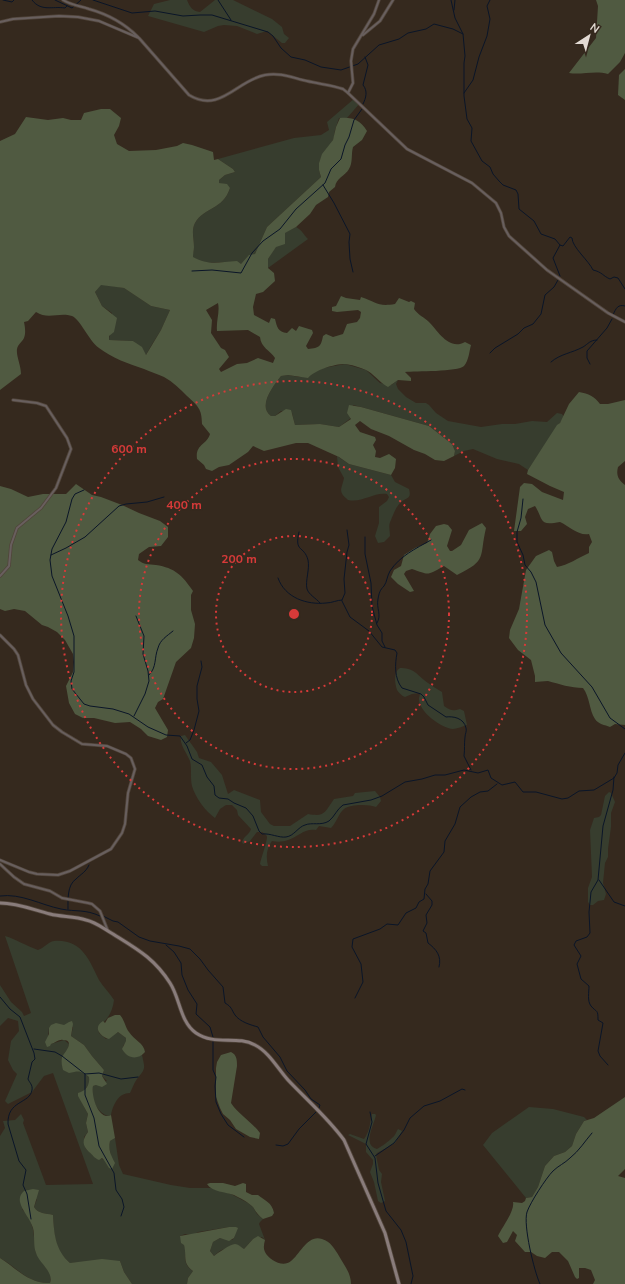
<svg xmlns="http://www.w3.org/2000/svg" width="625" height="1284" viewBox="0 0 625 1284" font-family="'Nunito Sans',sans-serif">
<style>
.green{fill:#373d2e}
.forest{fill:#505a41;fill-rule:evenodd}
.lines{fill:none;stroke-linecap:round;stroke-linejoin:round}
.stream{stroke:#0a1528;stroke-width:1}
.street-casing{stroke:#51453b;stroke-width:3.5}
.secondary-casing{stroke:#51453b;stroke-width:4.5}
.street{stroke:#685f5e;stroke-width:2}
.secondary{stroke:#897c7b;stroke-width:3}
.ring{fill:none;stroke:#d73a39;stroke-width:2;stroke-dasharray:2 4}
.centre{fill:#d73a39;stroke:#35291e;stroke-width:2}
.ring-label{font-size:12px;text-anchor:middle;font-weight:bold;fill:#d73a39;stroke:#35291e;stroke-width:3;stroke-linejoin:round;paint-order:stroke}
</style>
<rect width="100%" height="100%" fill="#35291e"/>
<!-- green -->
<g class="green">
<path d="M170 0H187C190 7 192 11 200 12L215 0H233L272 19 282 27 284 34 289 38 285 43H282L267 31 257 34 237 26 224 25 218 26 204 32 148 16 154 4Z"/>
<path d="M355 98 360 103 347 118H339C338 121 337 124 336 127 334 131 335 136 333 140 327 155 314 156 321 177L267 227 255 254 241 264 229 262 203 263 192 257C193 254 194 250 194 247 194 238 191 231 195 223 204 207 223 210 230 188L219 183V180L225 175 235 172 233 169 218 159 294 138 321 135 329 130 327 122Z"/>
<path d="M296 227C302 230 303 234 308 239L268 268V259L284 233Z"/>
<path d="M101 284 124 288 151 306 170 310 161 330 151 346 146 355 133 341 109 340 112 313 102 306 95 292Z"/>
<path d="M345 364 366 370 380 383 391 385 398 380 396 384 398 389 406 397 416 403H426L429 405 436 413 448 421 481 427 502 424H515L532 421 547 422 557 413 562 414 564 417 528 470 519 464 497 459 473 449 464 451 454 456 455 451 452 444 429 426 361 407 353 405 351 418 339 427 320 424 295 425 292 413 281 411 275 416H271C257 406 274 385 281 376L288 375 299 377 323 368Z"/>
<path d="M337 456 349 464 391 475 395 482 409 489C412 500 406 497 400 503 396 507 393 515 391 520 388 525 390 531 390 536L384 542 378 543 375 536 379 523V507L387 501 389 497 387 494C373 492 363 503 348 500 337 491 342 489 344 478L338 467Z"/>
<path d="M400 668C414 667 418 676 428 683 432 686 437 689 442 692L444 706C451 711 453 711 460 709L464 711 467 725C464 726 456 729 453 729 441 728 419 712 419 699 419 697 420 695 420 693L412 694 405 697C402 696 399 693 397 690 395 684 393 672 400 668Z"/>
<path d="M185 735 197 752 199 758 211 762 222 775 228 794 234 790 260 800 261 812 270 824 274 826H290L308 814C325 817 324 813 334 799L353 796 355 793 375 791 380 797 381 801 376 807C369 804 350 804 344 809 338 814 337 822 331 828L319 826 316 830C304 828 298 837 288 840 283 842 277 842 272 841 266 849 266 857 268 866H262L260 864C261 858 267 842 267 837 267 835 264 833 262 832H257L250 841 243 844 242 842C244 836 249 835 251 829L238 815 237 810 232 805H226L220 809 215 818C206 812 195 797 192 786 190 778 192 769 190 761 187 753 179 744 181 736Z"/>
<path d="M609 792 611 793 615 802 611 813V827L608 849V857L605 863 603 883 606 894 604 900 598 901 593 905H590L588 902V888L592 877 590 830 594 818 599 817 601 815 605 796Z"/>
<path d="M5 936C16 939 26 946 38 950 44 948 48 942 54 941 82 939 89 960 99 980 103 987 110 993 114 1000 113 1011 107 1021 98 1027L99 1033 106 1039 118 1032 126 1038 127 1041 123 1046 125 1053 130 1056 142 1055C145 1069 146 1068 137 1079 134 1083 132 1089 130 1093 118 1093 113 1105 111 1115L108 1116C96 1112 90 1097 93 1086L107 1081 102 1076 104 1070 92 1056 84 1045 71 1036 73 1027 64 1025 49 1028 48 1037 51 1044 64 1040 69 1044C68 1052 62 1056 62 1064L81 1071 89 1077V1084L84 1091 81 1093 82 1103 88 1114 86 1123 88 1132 84 1137 86 1149 91 1153 104 1160 111 1156 109 1147 110 1141 115 1138 119 1165 123 1174 171 1185 190 1188H211L231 1194 248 1203 253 1207 257 1214 263 1219 260 1222 259 1224 265 1240 262 1237 253 1239 244 1249C231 1247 224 1246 214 1256L210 1251 213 1242 220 1238 232 1240 234 1238 237 1228 229 1227 198 1232 193 1235 185 1234 180 1236C182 1240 185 1244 185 1248 186 1259 183 1264 193 1271L188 1278 187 1284H132L124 1272 120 1261 70 1263C54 1250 54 1234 53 1215 46 1213 38 1214 34 1207L37 1199 22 1209 29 1217 33 1229 36 1253 51 1275 50 1283C28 1284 18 1268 0 1258V1136L5 1128 3 1121 15 1120 21 1114 24 1120 23 1123 46 1185 93 1184 53 1073 44 1076 32 1092 8 1104 5 1101 17 1074 13 1070 8 1060 11 1041 19 1031 18 1021 8 1018 0 1026V985L11 1002 22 1012 24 1016 31 1013Z"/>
<path d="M529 1107 553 1109 584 1117 587 1120 584 1121 576 1134 572 1146 565 1152 554 1156 545 1166 538 1187 532 1197 526 1198 483 1145 492 1133Z"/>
<path d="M372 1114H375L376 1115C374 1125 362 1145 377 1149 381 1147 389 1141 392 1138 395 1136 396 1132 398 1129L402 1131 395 1143 377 1153 376 1155 379 1170 382 1174 381 1182 385 1201 381 1203 378 1201 374 1182 370 1172 373 1164V1160L366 1152V1144L348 1135 350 1134 364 1139C370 1131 370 1122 372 1114Z"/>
</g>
<!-- forest -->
<g class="forest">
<path d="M596 0H625V53L620 62 608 74C595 70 582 75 569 73L596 38 598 6Z"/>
<path d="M625 69V100L618 95 619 75Z"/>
<path d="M101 109H110L121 118 119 126 114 135 117 144 129 151 156 150 177 146 183 143 192 145 213 152 214 160 218 159 233 169 235 172 225 175 219 180V183L227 184 230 188C223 210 204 207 195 223 191 231 194 238 194 247 194 250 193 254 193 257 209 266 219 262 237 261L241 264 249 255 255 254 267 227 321 177 319 170V163L322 154 333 140 336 127 340 118C353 117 360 120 367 131L362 140 353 147C351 154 353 163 349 169 345 176 336 178 335 187L329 192 328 197 316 205 310 214 296 227 285 233V244L276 247 268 259V268L274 273 275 281 263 292 256 294 253 307 254 315 269 323 271 318 275 319C277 327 278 332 287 333L292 328 296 331 299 326 312 330 313 333 306 346 308 349C320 348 321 346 323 336L326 334 333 337 343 334 347 324 357 322 360 318 361 312 358 310 337 312 332 311V307L336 306 341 296 346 298 360 300 361 297C377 302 377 307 395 304L399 298 409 302 411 301 415 303 414 309C418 315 424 317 429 322 438 331 449 351 465 342L471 345C469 352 469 360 464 366 458 372 415 371 405 372L411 378V381L398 380 388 387C379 382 373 373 366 370 362 368 349 364 345 364 334 364 315 370 308 378L288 375 281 376C274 385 257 406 271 416H275L286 409 291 410 295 425 320 424 339 427 351 419 347 413 349 405 361 407 429 426 452 444 455 451 454 456 444 461 435 460 425 454 414 450 389 436 371 429 360 421 355 425 360 432 375 437 376 440 373 445 376 451 375 457 380 458 389 454 396 459 395 468 391 475 349 464 339 457 308 443H296L264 451 253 446 248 452 229 465 219 467 212 471 206 469 204 465 197 459C195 444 207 445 210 434L202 424C202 409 198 406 187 396 180 389 173 382 164 377 158 374 150 372 144 369 129 364 112 358 99 348 89 341 80 319 72 316 59 312 48 320 36 312L28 321 24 322C25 327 26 333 24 338 22 342 18 344 17 349 16 356 21 365 21 374L0 390V141L15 134 26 117 48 120 63 118 71 120H81L84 113ZM101 285 124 288 151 306 170 310 161 330 146 355 142 347 133 341 109 340V336L114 332 117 318 102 306 95 292ZM218 303C220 312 216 321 217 331L248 330 260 337C261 348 270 350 275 358L273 363 258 358 247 363 237 364 221 372 219 369 229 357 225 350 221 348 211 333 212 320 206 310Z"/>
<path d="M579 392C589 394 594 396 600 404H608L625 400V461L618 467C616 475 618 480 625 485V725L615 724 610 727C605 725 598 724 595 719 589 710 590 697 583 688 571 688 559 684 548 681 543 681 539 682 535 682V676L531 660 518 650 509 638 510 630 519 609 526 570 536 556 549 550 552 552 554 561 557 567C568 565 578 558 589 553V547L592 542 589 534C578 536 569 526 560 522 538 526 544 520 535 506L528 509 525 517 527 524 521 531H514L520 487 524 483 532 484 542 492 563 500 564 492 550 486 527 474 528 470 557 425 560 423 569 404Z"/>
<path d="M76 484 92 495 101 497 122 505 139 513 160 521 168 527V537L161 546 149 547 139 554 138 560C144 565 148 564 156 565 175 568 182 575 193 591L191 595V610L195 624 194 638 191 648 176 662 163 699 158 702 155 708 168 730 167 737 161 740 148 736 141 729 130 722 115 723 94 718H83L75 714 69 703 66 686 73 672 74 662 73 654 65 640 57 632 48 627 42 625 25 611 14 609 5 611 0 609V486L11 489 28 497 43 494H66Z"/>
<path d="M482 523 486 528C479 557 488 560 457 575L444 566C426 576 430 575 412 569L406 571 404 574 414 591 410 592 398 584 391 577 394 570 401 566 404 555 415 548 427 543 430 534 436 526 444 524 448 525 452 530 447 546 450 551H452L461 545 469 530Z"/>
<path d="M115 1015H120C125 1021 125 1027 129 1032 134 1040 144 1043 145 1052 137 1061 127 1058 122 1049L126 1041V1038L118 1032 109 1039C99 1036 93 1027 103 1021L105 1023 108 1018Z"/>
<path d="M72 1021 73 1024 71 1036 84 1045 92 1056 104 1070 102 1076 107 1084 102 1087 96 1085 93 1086C91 1095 98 1121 111 1115L115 1138 110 1141C108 1150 111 1155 115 1163L112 1169 109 1168 104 1160 102 1158 99 1160C94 1158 93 1155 89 1152 82 1145 82 1140 88 1132L86 1123 88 1114 78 1096V1093C86 1091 90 1085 89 1077 80 1070 79 1071 69 1073L63 1070C62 1066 61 1062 62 1057 64 1054 76 1040 63 1040 59 1039 55 1043 51 1044L50 1046 47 1047 45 1042 49 1034V1028L51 1025 56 1023 64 1025 69 1022Z"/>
<path d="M231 1052C237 1055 237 1060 237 1066L231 1103C239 1115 251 1121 260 1133L259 1139 250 1137 236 1129 230 1120 223 1114 220 1108 216 1097V1068L217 1062 221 1055Z"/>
<path d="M625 1097V1169L618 1176 625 1178V1284H593L595 1280 591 1270 585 1268H579V1278L577 1279 575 1277 568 1261 559 1252H552L545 1258 537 1256 531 1252H525L515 1241 517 1235 513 1231 507 1242 503 1243 498 1236C502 1227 515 1211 513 1202L522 1203 525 1201 526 1198 532 1197 538 1187 545 1166 554 1156 565 1152 572 1146 576 1134 584 1121 594 1118Z"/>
<path d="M210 1183H223L235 1186 243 1183 246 1184V1192L252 1195H258C265 1201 272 1202 274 1213L272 1216 263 1219C258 1215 256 1212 253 1207 248 1202 240 1198 234 1195 226 1192 212 1192 207 1184Z"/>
<path d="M33 1189 39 1190 34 1207C38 1214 46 1213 53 1215 54 1233 55 1250 70 1263L102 1259 120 1261 124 1272 132 1284H0V1258C16 1268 29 1284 50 1283 54 1272 39 1263 36 1253 33 1245 35 1235 33 1228 30 1218 22 1211 20 1202 19 1197 21 1194 24 1191Z"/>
<path d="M229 1227H236L238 1228 234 1238 229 1241 220 1238 213 1242 210 1251 214 1256C218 1253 230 1244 235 1244 238 1244 241 1247 244 1249L253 1239 258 1236 265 1240C264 1244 263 1248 265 1252 269 1260 283 1268 291 1261 300 1254 308 1234 322 1239 331 1242 334 1248 339 1256 344 1265 351 1273 351 1284H187L188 1278 193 1271C182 1263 187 1256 184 1245L181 1243 180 1236Z"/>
</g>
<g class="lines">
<!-- stream -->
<g class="stream">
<path d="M3 0 12 2 14 0"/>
<path d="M32 0C41 12 52 6 65 8L67 6"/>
<path d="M55 0 72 8 81 0"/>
<path d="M93 0 132 13 155 11 183 16 200 15H212L268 32 273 36 281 48 291 57 305 60 321 67 341 70 358 64 379 45 399 39 408 33 426 29 434 24 453 29 463 34"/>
<path d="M218 0 231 20"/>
<path d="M451 0 455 18 463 34 465 56 464 63V96L467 119 472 128 471 141 482 161 490 167 493 174 499 181 503 185 516 190 518 194 519 209 534 221 541 234 555 239 560 245"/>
<path d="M454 10 455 0"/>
<path d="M464 93 473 80 479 57 487 36 490 19 487 6 490 0"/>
<path d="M363 104C366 98 368 91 363 85L368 65 365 57"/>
<path d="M323 185 334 203 350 234 349 242 350 259 353 272"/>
<path d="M192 271 212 270 241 273 252 253 263 241 280 229 296 209 325 183 331 169 341 159 345 145 349 137 354 120 362 109"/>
<path d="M560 276 553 258 560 245 563 246 570 237 572 238C572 247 589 261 593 270 602 272 603 276 610 279L614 277 618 278 625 289"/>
<path d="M613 315C616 308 618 304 625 306"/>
<path d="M490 353 495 348 518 334 524 328 533 324 541 314 545 295 554 287 558 280"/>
<path d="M551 362C560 354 572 353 583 347 588 344 590 340 597 340"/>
<path d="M590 364 587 358V351L607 328 612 319"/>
<path d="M84 490 75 494 72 499 66 522 52 549 50 560 52 576 68 616 74 636V672L71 681 72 689 84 704 90 706 113 709 129 714 148 727 166 735 180 736 187 746 192 759 202 765 207 777 214 786 215 795 219 798 228 799 234 803 246 808 253 816 259 831 262 834C270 833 279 838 286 837 294 836 298 827 305 825 312 822 321 826 329 821 335 816 337 809 343 805L371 800 382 796 405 782 422 779 435 775H445L464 770 478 773 488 770 491 778 502 785 515 782 523 792H536L562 799 568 798 579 791 594 790 614 778 617 773 618 765 625 753"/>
<path d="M523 499 521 518 517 532V542L523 555 525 565 531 572 536 582 545 625 561 653 592 687 610 718 625 729"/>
<path d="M299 532C294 553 304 545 308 560 310 569 305 581 307 589 309 595 316 598 320 603"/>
<path d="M365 537V554L371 583 372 606 377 625 382 633V641L385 647"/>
<path d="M51 555 66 548 85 537 119 506 126 504 147 502 164 497"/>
<path d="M278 578C285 598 307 605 326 603 332 603 337 600 342 600"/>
<path d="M342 600 345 593 344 579 347 552 349 545 347 530"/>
<path d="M342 601 350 617 369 631 382 647 395 650 397 653C395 664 394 678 402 688L421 694 424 697 428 705 446 717C453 716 464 718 466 728 467 731 465 734 465 737 464 745 465 748 464 756L471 770"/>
<path d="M377 623C382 615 376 608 378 599 379 593 380 590 384 586 387 582 387 576 390 571 400 556 415 549 431 540"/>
<path d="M149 675C157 667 154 658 158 648 160 640 167 636 173 631"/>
<path d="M134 716 145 694 149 681 148 671 143 654 144 636 136 616"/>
<path d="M186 743 190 740 194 730 199 711 197 699V686L202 667 201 661"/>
<path d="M599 880 614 902 625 906"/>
<path d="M426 894 432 901V905L426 915 427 923 423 931 426 933 428 943C436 949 442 956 439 967"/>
<path d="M0 896C21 893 41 905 61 909 76 912 85 909 100 916"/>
<path d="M68 909C68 900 67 885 76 879 81 874 86 872 89 865"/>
<path d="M103 916 113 921 118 922 139 937 150 941 179 946 190 949 200 959 208 970 223 987 225 1003C232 1007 231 1009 235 1015 240 1022 251 1025 258 1027L263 1037 280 1057 287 1071 305 1090 311 1099 320 1105 319 1108"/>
<path d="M166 945 174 952 181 963 182 975 188 990 197 1004 196 1014 210 1027 213 1037"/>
<path d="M0 997 10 1009 20 1017 34 1053 35 1059 32 1062 28 1079C29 1082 33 1085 32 1090 30 1104 7 1100 8 1124L19 1161 26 1170 23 1185 27 1194 31 1219"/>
<path d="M355 998 363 982 361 964 352 947 353 939 380 929 387 924 398 925 406 913 416 908 419 902 424 899 425 889 428 884 430 871 444 852 445 841 455 824 460 807 471 797 480 792 488 791 497 784"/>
<path d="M213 1041V1070L216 1077 215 1086 216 1102 221 1114 228 1125 244 1137"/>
<path d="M34 1049 55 1052 62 1056 85 1074 99 1073 121 1079 138 1077"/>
<path d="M608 1065 600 1056 598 1051 603 1023 598 1020C598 1009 597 1013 591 1006 587 1001 589 992 589 986L581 979 577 964 581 956 574 945 576 941 587 937 590 933 589 912 591 892 598 880 603 826 613 790 614 777"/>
<path d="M85 1074V1095L94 1118 99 1146 114 1173 116 1190 122 1199 124 1207 121 1216"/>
<path d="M370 1112 372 1122 366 1144 375 1158 378 1183 386 1211 401 1230 406 1242 413 1276 411 1284"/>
<path d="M276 1145 283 1146 288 1144 299 1129 316 1112"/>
<path d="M375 1156 394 1143 404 1130 410 1118 424 1106 440 1101 462 1089 465 1090"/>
<path d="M540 1284C534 1271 523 1225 527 1212 530 1203 546 1178 553 1171 558 1166 565 1163 570 1158 579 1151 585 1141 592 1133"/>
</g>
<!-- street casing -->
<g class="street-casing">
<g id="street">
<path d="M63 0C71 5 80 6 89 9 107 14 125 24 138 37"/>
<path d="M0 22 13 19 59 16 78 17 99 21 139 38 189 95C220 114 237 80 265 75 280 72 293 78 307 81 319 84 332 85 343 89L348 93 407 149 472 183 496 203 501 213 504 227 509 236 547 270 608 313 625 322"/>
<path d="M363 35 380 21 393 0"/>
<path d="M348 93 353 83 351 61 353 49 374 14 379 0"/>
<path d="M0 576 9 566 11 545 17 528 41 508 56 488 71 449 67 438 46 406 37 403 13 400"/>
<path d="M0 635 14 649 18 655 26 685 33 699 53 725 62 732 82 744 107 746 126 754 131 758 135 769 128 793 125 824 122 833 111 849 70 871 58 875 37 874 29 872 0 860"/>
<path d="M0 864 14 877 24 884 50 891 62 898 88 903 92 904 100 911 108 931"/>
</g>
</g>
<!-- secondary casing -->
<g class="secondary-casing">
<path id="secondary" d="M0 903C18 903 34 910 50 914 62 917 75 916 86 920 96 922 104 929 113 934 137 949 154 958 170 983 180 998 180 1022 196 1033 215 1046 237 1035 255 1045 269 1052 278 1069 288 1080 307 1100 328 1118 344 1140L385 1233 399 1284"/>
</g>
<!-- street -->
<use href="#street" class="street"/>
<!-- secondary -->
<use href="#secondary" class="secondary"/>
</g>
<!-- distance rings -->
<g class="ring">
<circle cx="294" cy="614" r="78"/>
<circle cx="294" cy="614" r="155"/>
<circle cx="294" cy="614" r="233"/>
</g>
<circle cx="294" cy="614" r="6" class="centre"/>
<g class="ring-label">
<text x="129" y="453">600 m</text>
<text x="184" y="509">400 m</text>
<text x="239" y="563">200 m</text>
</g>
<!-- north arrow -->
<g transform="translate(589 36) rotate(36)" stroke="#35291e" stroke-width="3" paint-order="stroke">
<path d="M0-3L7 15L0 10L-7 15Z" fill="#e2dad3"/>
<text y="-6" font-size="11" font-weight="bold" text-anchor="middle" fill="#e2dad3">N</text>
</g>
</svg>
